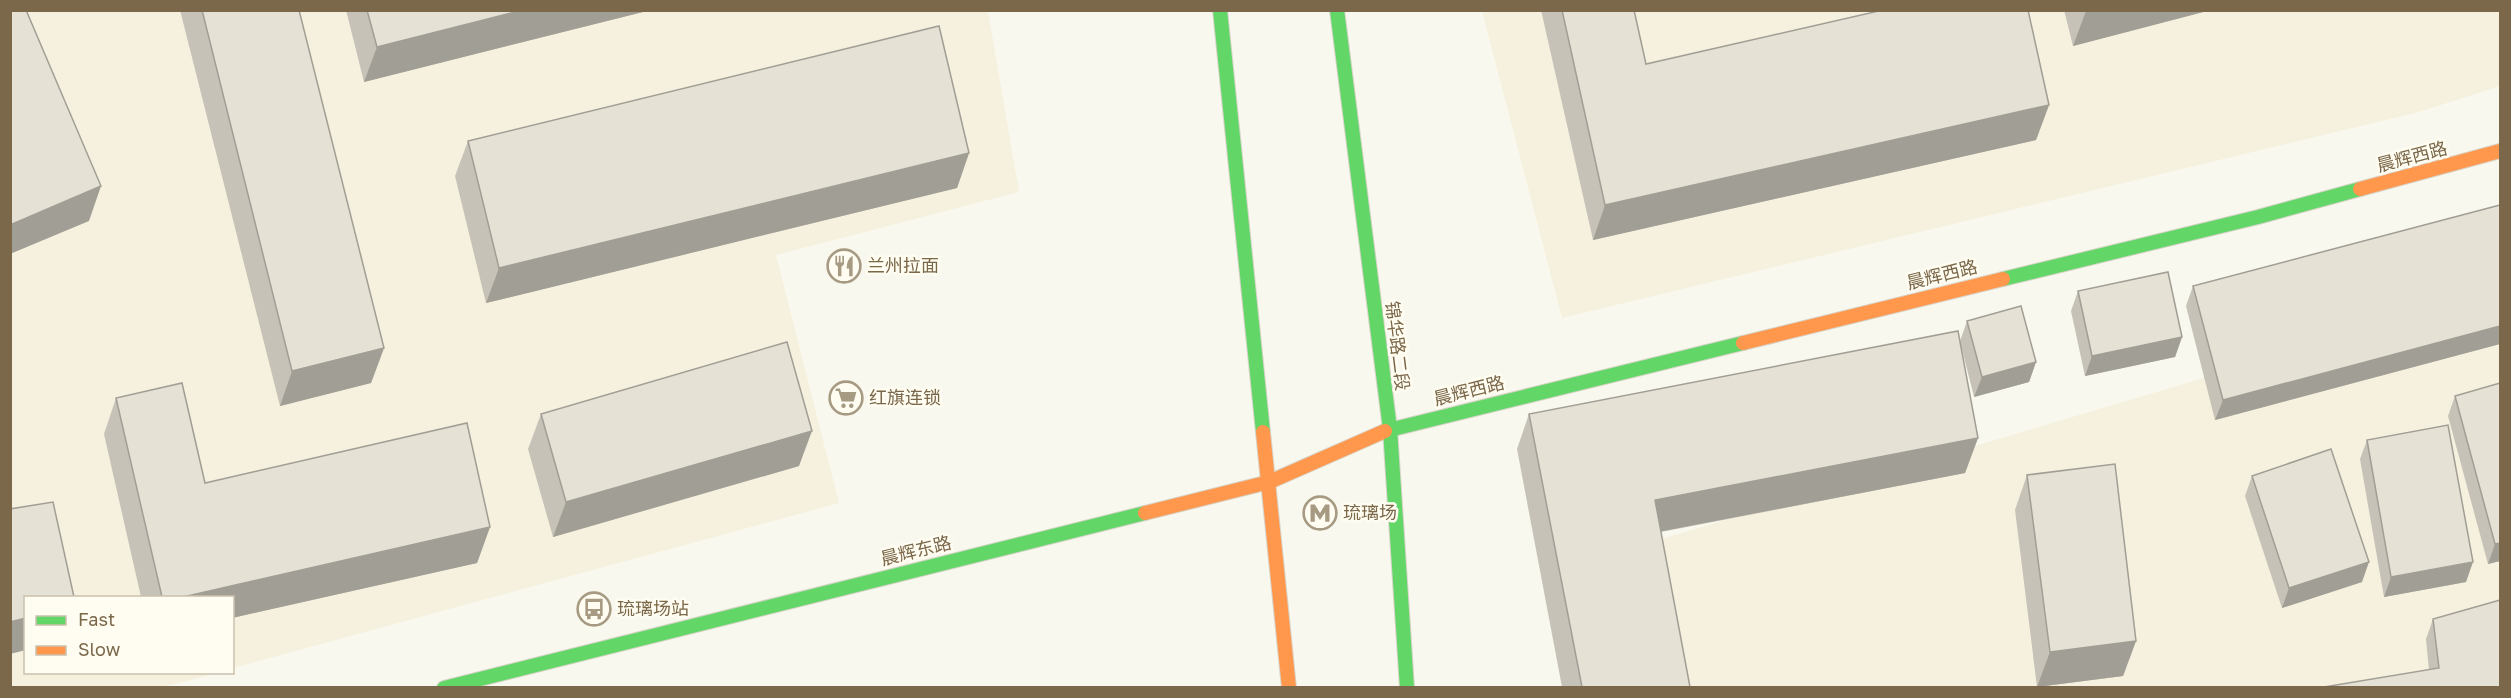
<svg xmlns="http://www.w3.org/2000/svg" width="2511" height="698" viewBox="0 0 2511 698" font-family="'Golos Text','Noto Sans SC',sans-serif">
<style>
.residential{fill:#f5f1de}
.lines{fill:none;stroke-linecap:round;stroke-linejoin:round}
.fast-casing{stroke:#d8d4c9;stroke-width:16}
.slow-casing{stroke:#d8d4c9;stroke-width:16}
.fast{stroke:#63d668;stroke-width:14}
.slow{stroke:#ff974d;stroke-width:14}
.wall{fill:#c6c2b7}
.shaded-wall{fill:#a19e95}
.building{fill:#e6e1d5;stroke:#a19e95;stroke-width:1.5}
.labels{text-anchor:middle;stroke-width:5;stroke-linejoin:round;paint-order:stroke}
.street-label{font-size:18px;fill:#7b684a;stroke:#fffdf1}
.poi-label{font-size:18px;fill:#7b684a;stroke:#fffdf1;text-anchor:start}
</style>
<rect width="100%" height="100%" fill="#f9f8ee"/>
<!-- residential -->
<g class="residential">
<path d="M10 11H988L1019 192 776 255 839 503 233 668 232 598H26V672L218 673 163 687H11Z"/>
<path d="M1482 11H2500V86L2419 112 1562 318Z"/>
<path d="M2500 290V687H1569L1547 573Z"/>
</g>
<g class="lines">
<!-- fast casing -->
<g class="fast-casing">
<g id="fast">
<path d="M1220 10 1263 432"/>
<path d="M1337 10 1390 429 1407 688"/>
<path d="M2003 279 2258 217 2360 189"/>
<path d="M1385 431 1743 343"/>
<path d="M444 688 1145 513"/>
</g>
</g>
<!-- slow casing -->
<g class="slow-casing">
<g id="slow">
<path d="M2360 189 2500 151"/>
<path d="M1743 343 2003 279"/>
<path d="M1263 432 1289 688"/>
<path d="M1145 513 1269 482 1385 431"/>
</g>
</g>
<!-- fast -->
<use href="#fast" class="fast"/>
<!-- slow -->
<use href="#slow" class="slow"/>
</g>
<!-- wall -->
<g class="wall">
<path d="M180 10H299L384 348 371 383 280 406Z"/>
<path d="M346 10H651L364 82Z"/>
<path d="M1541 10H1634L1646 64 2049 105 2036 140 1593 240Z"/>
<path d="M2064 10H2211L2073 46Z"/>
<path d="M468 141 969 153 957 188 486 303 455 176Z"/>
<path d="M2500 205V344L2215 420 2186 306 2193 286Z"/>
<path d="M2078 291 2182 337 2175 357 2085 376 2071 311Z"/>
<path d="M1967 321 2036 362 2029 382 1974 397 1960 341Z"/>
<path d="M2455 396 2500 561 2488 564 2448 416Z"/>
<path d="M116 398 205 483 490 527 477 563 232 618V597H141L104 434Z"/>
<path d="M541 414 799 466 553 537 528 449Z"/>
<path d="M1529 414 1978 438 1965 473 1661 532 1690 687H1562L1517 449Z"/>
<path d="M2367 440 2466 582 2384 597 2360 459Z"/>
<path d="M2027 475 2136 641 2123 676 2037 687 2015 510Z"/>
<path d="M2252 476 2362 582 2282 608 2245 496Z"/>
<path d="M2433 619 2500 687 2429 670 2426 639Z"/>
</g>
<!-- shaded-wall -->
<g class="shaded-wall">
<path d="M523 10H651L364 82 377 47Z"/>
<path d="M2088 10H2211L2073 46 2086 11Z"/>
<path d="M2049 105 2036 140 1593 240 1605 205Z"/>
<path d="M969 153 957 188 486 303 499 268Z"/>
<path d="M101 186 89 221 10 254V225Z"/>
<path d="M2500 326V344L2215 420 2223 400Z"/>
<path d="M2182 337 2175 357 2085 376 2092 356Z"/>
<path d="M384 348 371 383 280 406 292 371Z"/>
<path d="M2036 362 2029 382 1974 397 1982 377Z"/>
<path d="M812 431 799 466 553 537 566 502Z"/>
<path d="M1978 438 1965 473 1642 535 1655 500Z"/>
<path d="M490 527 477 563 232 618V597H183Z"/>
<path d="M2500 543V561L2488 564 2495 544Z"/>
<path d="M2369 562 2362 582 2282 608 2289 588Z"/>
<path d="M2473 562 2466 582 2384 597 2391 577Z"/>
<path d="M26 618V650L10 654V622Z"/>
<path d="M2136 641 2123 676 2037 687 2050 652Z"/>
</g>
<!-- building -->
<g class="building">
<path d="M10 10H26L101 186 10 225Z"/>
<path d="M202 10H299L384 348 292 371Z"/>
<path d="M367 10H523L377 47Z"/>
<path d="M1562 10H1634L1646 64 1883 10H2028L2049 105 1605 205Z"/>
<path d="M939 26 969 153 499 268 468 141Z"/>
<path d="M2500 205V326L2223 400 2193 286Z"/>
<path d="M2168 272 2182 337 2092 356 2078 291Z"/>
<path d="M2021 306 2036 362 1982 377 1967 321Z"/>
<path d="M1958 331 1978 438 1655 500 1690 687H1582L1529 414Z"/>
<path d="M787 342 812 431 566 502 541 414Z"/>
<path d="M182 383 205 483 467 423 490 527 183 597H162L116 398Z"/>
<path d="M2500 383V543L2495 544 2455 396Z"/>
<path d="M2448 425 2473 562 2391 577 2367 440Z"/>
<path d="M2331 449 2369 562 2289 588 2252 476Z"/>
<path d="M2115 464 2136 641 2050 652 2027 475Z"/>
<path d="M53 502 74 597H26V618L10 622V509Z"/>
<path d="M2500 600V687H2324L2439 668 2433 619Z"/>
</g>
<!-- icons -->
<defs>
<g id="restaurant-ring" transform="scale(1.725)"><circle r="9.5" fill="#fffdf1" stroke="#a79a83" stroke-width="1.5"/><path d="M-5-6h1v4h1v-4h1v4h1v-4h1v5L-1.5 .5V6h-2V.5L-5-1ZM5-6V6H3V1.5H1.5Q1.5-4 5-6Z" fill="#a79a83"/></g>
<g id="supermarket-ring" transform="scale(1.725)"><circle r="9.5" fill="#fffdf1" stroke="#a79a83" stroke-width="1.5"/><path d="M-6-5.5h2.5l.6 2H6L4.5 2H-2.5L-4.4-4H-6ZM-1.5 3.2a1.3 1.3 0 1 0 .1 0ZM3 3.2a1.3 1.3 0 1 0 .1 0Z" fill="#a79a83"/></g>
<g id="metro-ring" transform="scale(1.725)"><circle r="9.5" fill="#fffdf1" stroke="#a79a83" stroke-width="1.5"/><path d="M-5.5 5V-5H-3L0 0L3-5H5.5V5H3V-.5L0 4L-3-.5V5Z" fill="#a79a83"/></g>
<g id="bus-ring" transform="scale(1.725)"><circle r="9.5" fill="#fffdf1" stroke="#a79a83" stroke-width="1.5"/><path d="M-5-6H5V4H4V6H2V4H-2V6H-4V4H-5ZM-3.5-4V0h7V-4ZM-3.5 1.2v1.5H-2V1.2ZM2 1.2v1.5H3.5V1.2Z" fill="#a79a83"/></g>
</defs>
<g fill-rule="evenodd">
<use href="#restaurant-ring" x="844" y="266"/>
<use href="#supermarket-ring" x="846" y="398"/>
<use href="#metro-ring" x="1320" y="513"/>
<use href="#bus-ring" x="594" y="609"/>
</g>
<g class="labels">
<!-- street labels -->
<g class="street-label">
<text transform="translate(2412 157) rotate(-15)" y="6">晨辉西路</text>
<text transform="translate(1942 275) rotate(-14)" y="6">晨辉西路</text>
<text transform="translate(1397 346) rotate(83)" y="6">锦华路二段</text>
<text transform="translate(1469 391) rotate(-14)" y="6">晨辉西路</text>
<text transform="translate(916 551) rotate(-14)" y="6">晨辉东路</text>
</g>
<!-- poi labels -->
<g class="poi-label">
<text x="867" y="272">兰州拉面</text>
<text x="869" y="404">红旗连锁</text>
<text x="1343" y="519">琉璃场</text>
<text x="617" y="615">琉璃场站</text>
</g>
</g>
<!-- border -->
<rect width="2511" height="698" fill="none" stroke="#7b684a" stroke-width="24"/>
<!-- legend -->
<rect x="24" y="596" width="210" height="78" fill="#fffdf1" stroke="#cac1ae" stroke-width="1.5"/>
<rect x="36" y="616" width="30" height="9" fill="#63d668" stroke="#cac1ae" stroke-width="1.5"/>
<text x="78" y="626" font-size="18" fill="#7b684a">Fast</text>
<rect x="36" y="646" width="30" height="9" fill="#ff974d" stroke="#cac1ae" stroke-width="1.5"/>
<text x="78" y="656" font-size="18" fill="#7b684a">Slow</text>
</svg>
